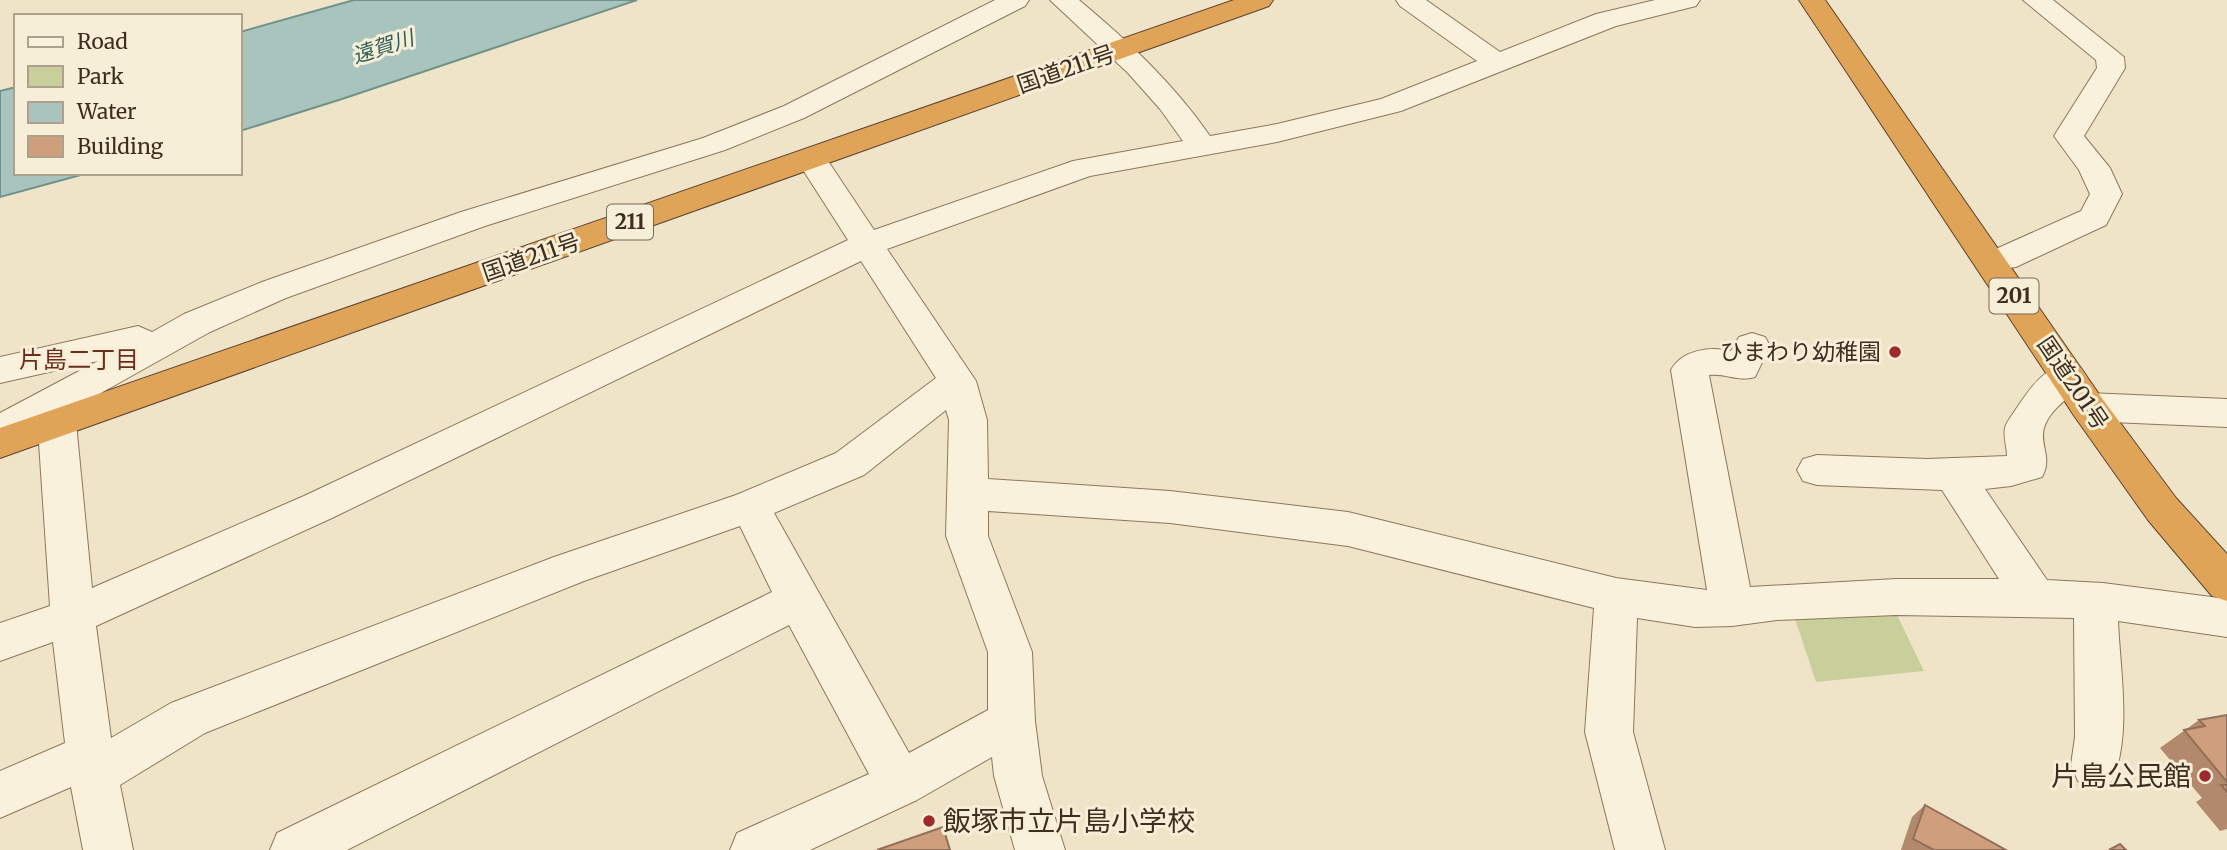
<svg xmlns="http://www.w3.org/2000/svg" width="2227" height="850" viewBox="0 0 2227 850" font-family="Merriweather,'Noto Sans JP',serif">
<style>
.green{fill:#c9cf9b}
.water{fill:#a9c4bc;stroke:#6f938a;stroke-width:2}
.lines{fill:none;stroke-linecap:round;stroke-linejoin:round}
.minor-casing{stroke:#8d765c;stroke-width:2}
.highway-casing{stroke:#5b4430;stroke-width:2}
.minor{fill:#faf1dc;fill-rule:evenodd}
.highway{fill:#e0a458;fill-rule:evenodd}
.wall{fill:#b2896c}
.building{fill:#cf9f7d;stroke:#916f58;stroke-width:2}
.poi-dot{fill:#9e2a2b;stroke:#f7eed8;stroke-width:2.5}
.labels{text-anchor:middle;stroke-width:6;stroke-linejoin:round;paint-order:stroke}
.far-water-label{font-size:21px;font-style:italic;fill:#2f5d5a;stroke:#f7eed8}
.shield{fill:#f7eed8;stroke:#756857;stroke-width:2}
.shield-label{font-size:21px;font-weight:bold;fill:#3d2e20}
.street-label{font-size:23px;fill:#3d2e20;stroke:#f7eed8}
.poi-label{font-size:23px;fill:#3d2e20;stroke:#f7eed8;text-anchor:end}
.neighbourhood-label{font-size:24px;fill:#6b2e1e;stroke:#f7eed8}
.near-poi-label{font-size:28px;fill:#3d2e20;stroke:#f7eed8;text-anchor:end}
</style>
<rect width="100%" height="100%" fill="#f0e4c8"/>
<!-- green -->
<path class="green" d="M1897 615 1924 671 1816 682 1794 616Z"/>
<!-- water -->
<g class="water">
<path d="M354 0H637L342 99 240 131V32Z"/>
<path d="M16 87V173H88L0 197V91Z"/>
</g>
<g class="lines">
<!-- minor casing -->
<g class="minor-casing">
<g id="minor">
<path d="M995 0H1029L1025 6 804 118 725 150 485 226 286 298 210 332 67 412 71 413 76 423 92 588 304 496 848 240 796 159 800 152 811 150 822 152 874 230 1073 161 1183 141 1160 109 1128 73 1050 0H1079C1128 41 1173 83 1210 136L1277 124 1381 99 1477 61 1400 6 1396 0H1426L1500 52 1596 14 1655 0H1700L1696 6 1616 26 1401 111 1277 142 1090 176 887 249 976 381 987 420 988 479 1170 491 1348 512 1616 578 1707 590 1671 370C1682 350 1710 346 1731 351L1739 337 1752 333 1765 337 1770 346 1755 377C1738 382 1726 373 1709 375L1750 587 1896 579H1999L1942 490 1817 485 1803 481 1797 470 1803 459 1817 455 1927 459 2007 456C2007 448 2003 436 2005 428 2006 422 2013 414 2016 409 2032 385 2050 358 2081 368L2087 377C2076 396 2051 405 2044 428 2039 445 2053 457 2042 477L2011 486 1985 489 2047 580 2103 583 2227 599V637L2118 621C2120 670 2132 736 2112 781L2095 787 2078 781 2071 765 2075 737 2074 618 1896 615 1777 620 1732 626 1695 627 1637 618 1633 732 1665 850H1615L1585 732 1594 608 1348 546 1170 523 988 511V536L1032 652 1035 721 1042 776 1065 850H1015L994 776 992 757 917 800 810 850H730L737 833 869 774 789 625 347 850H270L277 833 772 592 740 526 584 581 205 733 120 785 133 850H83L71 787 0 818V771L65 743 53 642 0 661V623L50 606 38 428 0 445V413L98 361 0 383V357L138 326 152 332 184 314 262 282 461 212 703 138 784 106ZM861 261 936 378 836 453 736 495 554 557 171 703 111 738 96 626 332 518ZM946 410 949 420 946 536 988 652V710L909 753 774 513 864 475Z"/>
<path d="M2023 0H2053L2124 57 2125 68 2084 136 2110 168 2122 194 2106 225 2016 267 1990 271 1978 268 1973 260 1978 252 1998 248 2081 211 2090 194 2079 170 2054 136 2097 68 2096 60Z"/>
<path d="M2088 393 2227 399V427L2088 421 2075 417 2069 407 2075 397Z"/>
</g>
</g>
<!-- highway casing -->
<g class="highway-casing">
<g id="highway">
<path d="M1234 0H1273L1269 6 0 458V428Z"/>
<path d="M1799 0H1825L2101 397 2176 498 2227 554V601L2212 596 2148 520 2075 417Z"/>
</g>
</g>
<!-- minor -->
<use href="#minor" class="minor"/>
<!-- highway -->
<use href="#highway" class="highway"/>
</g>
<!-- wall -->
<g class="wall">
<path d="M2227 715V829L2220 831 2196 802 2202 798 2160 748 2199 720Z"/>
<path d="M1925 805 2006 850H1901L1912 817Z"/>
</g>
<!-- building -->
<g class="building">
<path d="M2227 715V782L2184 730 2205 726 2199 720Z"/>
<path d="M2221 785H2227V792Z"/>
<path d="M1925 805 2006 850H1934L1913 839Z"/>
<path d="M943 827 950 850H877Z"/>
<path d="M2120 844 2126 850H2109Z"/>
</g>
<!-- markers -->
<g class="poi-dot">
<circle cx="1895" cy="352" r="7"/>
<circle cx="2205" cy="776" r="7"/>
<circle cx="929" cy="821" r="7"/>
</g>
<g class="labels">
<!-- far-water labels -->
<g class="far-water-label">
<text transform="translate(383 47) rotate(-18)" y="7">遠賀川</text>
</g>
<!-- shield labels -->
<g class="shield">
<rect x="607" y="204.5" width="46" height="35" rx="5"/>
<rect x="1989.5" y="278.5" width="49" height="35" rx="5"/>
</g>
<g class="shield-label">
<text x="630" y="229">211</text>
<text x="2014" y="303">201</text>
</g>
<!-- street labels -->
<g class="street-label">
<text transform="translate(1066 69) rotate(-19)" y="8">国道211号</text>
<text transform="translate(531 257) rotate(-19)" y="8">国道211号</text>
<text transform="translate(2073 383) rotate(56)" y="8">国道201号</text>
</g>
<!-- poi labels -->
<g class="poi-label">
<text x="1881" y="360">ひまわり幼稚園</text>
</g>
<!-- neighbourhood labels -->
<g class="neighbourhood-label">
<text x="79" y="368">片島二丁目</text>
</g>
<!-- near-poi labels -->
<g class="near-poi-label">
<text x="2191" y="786">片島公民館</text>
<text x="943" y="831" text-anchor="start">飯塚市立片島小学校</text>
</g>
</g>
<!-- legend -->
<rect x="14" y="14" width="228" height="161" fill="#f7eed8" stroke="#ada18e" stroke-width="2"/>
<rect x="28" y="37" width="35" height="10" fill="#faf1dc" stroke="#ada18e" stroke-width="2"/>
<text x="77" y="49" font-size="21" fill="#3d2e20">Road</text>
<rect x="28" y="66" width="35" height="21" fill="#c9cf9b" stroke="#ada18e" stroke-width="2"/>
<text x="77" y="84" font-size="21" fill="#3d2e20">Park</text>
<rect x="28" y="102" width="35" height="21" fill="#a9c4bc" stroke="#ada18e" stroke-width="2"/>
<text x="77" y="119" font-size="21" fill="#3d2e20">Water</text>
<rect x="28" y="136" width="35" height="21" fill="#cf9f7d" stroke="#ada18e" stroke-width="2"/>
<text x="77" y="154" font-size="21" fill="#3d2e20">Building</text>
</svg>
